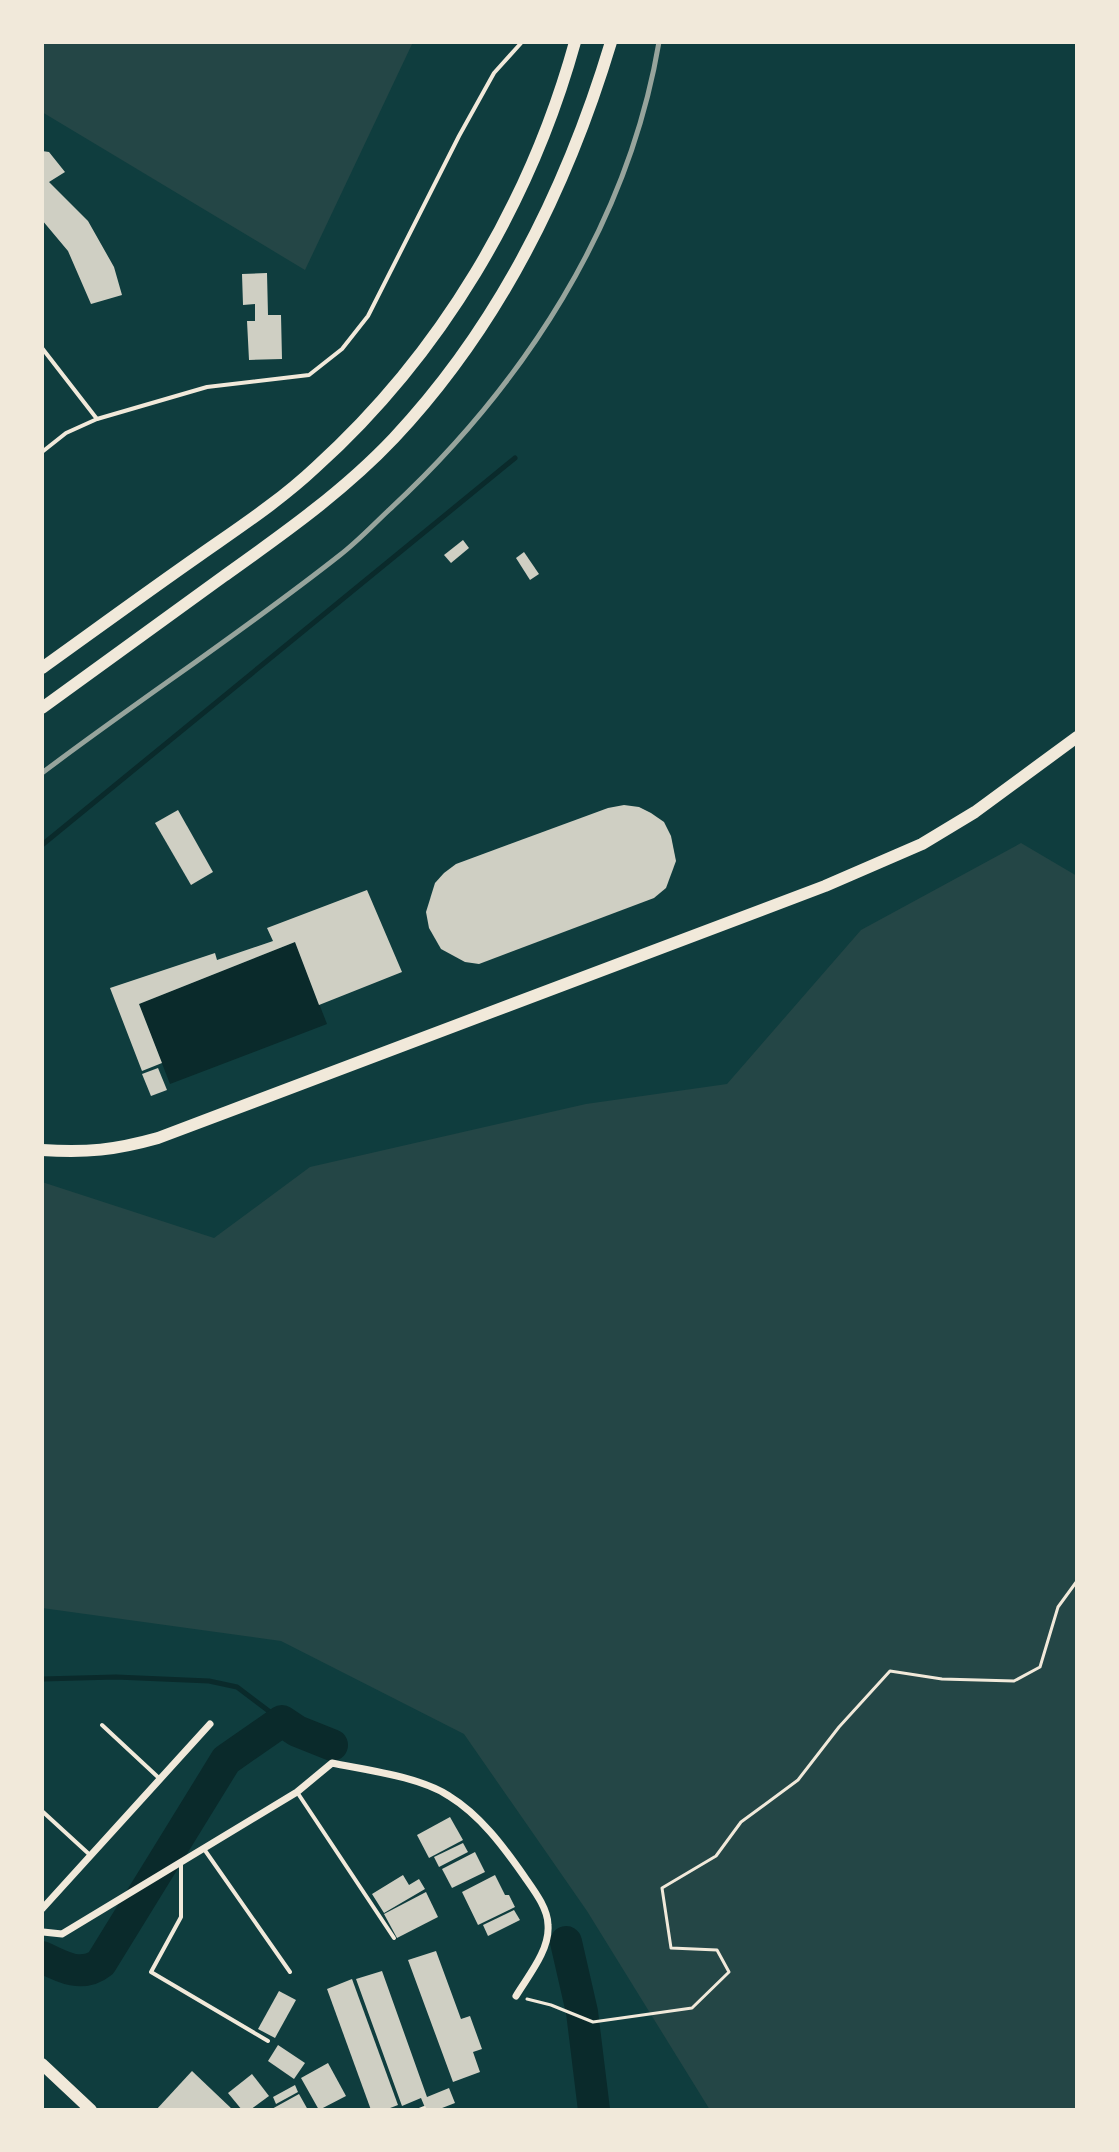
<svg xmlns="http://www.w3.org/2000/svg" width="1119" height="2152" viewBox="0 0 1119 2152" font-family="'Fira Sans',sans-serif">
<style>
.green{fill:#244646}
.water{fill:#0a2a2b}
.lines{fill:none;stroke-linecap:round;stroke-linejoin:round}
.stream{stroke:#0a2a2b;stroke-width:5}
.river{stroke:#0a2a2b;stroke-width:32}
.building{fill:#cfcfc3}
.path{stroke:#f1e9da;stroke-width:3}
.service{stroke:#f1e9da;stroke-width:4}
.minor{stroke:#f1e9da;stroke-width:7}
.primary{stroke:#f1e9da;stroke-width:12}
.rail{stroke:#97a49c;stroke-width:5}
</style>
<rect width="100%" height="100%" fill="#0f3d3e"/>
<!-- green -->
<g class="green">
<path d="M42 42H413L305 270 42 112Z"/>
<path d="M1021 843 1077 876V2110H710L587 1911 464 1734 281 1641 42 1608V1182L214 1238 310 1167 586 1104 727 1084 861 930Z"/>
</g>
<!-- water -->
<path class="water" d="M295 942 327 1024 170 1084 139 1004Z"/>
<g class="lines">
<!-- stream -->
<g class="stream">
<path d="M42 845 515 458"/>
<path d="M42 1679 116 1677 209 1681 237 1687 282 1721"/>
</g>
<!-- river -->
<g class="river">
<path d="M566 1942 582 2012 594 2110"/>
<path d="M42 1957C62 1967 82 1978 101 1963L226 1760 282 1721 297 1731 332 1745"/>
</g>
</g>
<!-- building -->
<g class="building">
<path d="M42 151 49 152 65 172 49 182 88 221 114 267 122 295 91 304 68 251 42 220Z"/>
<path d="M267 273 268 315H281L282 359 249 360 247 321H255V304L243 305 242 274Z"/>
<path d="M463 540 469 548 451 563 444 555Z"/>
<path d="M524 552 539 574 530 580 516 558Z"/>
<path d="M624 805 639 807 651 813 664 822 671 836 676 861 666 888 654 898 479 964 465 962 441 949 429 928 426 912 435 883 444 873 456 864 608 808Z"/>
<path d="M178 810 213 872 191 885 155 823Z"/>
<path d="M367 890 402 972 319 1005 295 942 139 1004 162 1063 142 1071 110 988 215 953 217 960 273 941 267 928Z"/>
<path d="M158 1068 167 1090 151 1096 142 1074Z"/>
<path d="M450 1817 463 1840 429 1858 417 1835Z"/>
<path d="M463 1843 468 1852 439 1867 434 1857Z"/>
<path d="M475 1852 485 1872 452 1888 442 1869Z"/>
<path d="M403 1875 409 1885 419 1879 425 1889 384 1913 372 1894Z"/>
<path d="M495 1875 505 1895H509L515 1907 478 1925 462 1892Z"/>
<path d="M426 1892 438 1917 397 1938 384 1914Z"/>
<path d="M514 1910 520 1920 488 1936 483 1925Z"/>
<path d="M436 1951 461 2019 470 2016 482 2049 473 2052 480 2072 453 2082 408 1960Z"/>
<path d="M382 1971 427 2097 449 2088 455 2103 437 2110H426L421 2098 402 2106 356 1979Z"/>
<path d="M352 1979 398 2105 385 2110H371L327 1989Z"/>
<path d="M279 1991 296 2000 275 2038 258 2029Z"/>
<path d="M278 2045 305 2063 294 2079 268 2061Z"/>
<path d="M328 2063 346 2096 319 2110 301 2078Z"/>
<path d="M192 2071 233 2110H156Z"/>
<path d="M252 2074 269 2096 250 2110H242L228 2093Z"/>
<path d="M295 2085 298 2092 276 2104 273 2097Z"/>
<path d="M299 2094 308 2110H270Z"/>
</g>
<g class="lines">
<!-- path -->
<path class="path" d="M527 1999 551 2005 593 2022 692 2008 729 1972 717 1950 671 1948 662 1888 716 1856 741 1822 798 1780 839 1727 890 1671 942 1679 1014 1681 1040 1667 1058 1607 1077 1581"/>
<!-- service -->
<g class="service">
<path d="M42 348 97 419"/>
<path d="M42 452 66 433 97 419 207 387 309 375 342 349 368 316 459 136 494 73 522 42"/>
<path d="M102 1725 160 1779"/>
<path d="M297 1792 394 1938"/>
<path d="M42 1811 90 1855"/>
<path d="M204 1849 290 1972"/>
<path d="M181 1862V1917L151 1972 268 2041"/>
<path d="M419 2110 424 2108"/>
</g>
<!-- minor -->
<g class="minor">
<path d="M42 1909 210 1724"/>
<path d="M43 1932 62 1934 297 1792 332 1763C366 1770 421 1777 449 1796 480 1815 503 1846 524 1876 533 1889 548 1908 548 1925 550 1950 528 1976 516 1996"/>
</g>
<!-- primary -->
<g class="primary">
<path d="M42 668C95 630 147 592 200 555 240 527 281 500 316 467 441 354 530 204 575 42"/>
<path d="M42 708C103 664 164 620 224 576 283 534 344 491 394 438 498 327 567 188 611 42"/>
<path d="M42 1150C87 1153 115 1150 158 1138L825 886 922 844 975 812 1077 737"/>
<path d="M42 2064 91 2110"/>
</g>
<!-- rail -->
<path class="rail" d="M42 773C140 699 244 631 340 555 357 542 373 525 389 510 523 386 628 225 659 42"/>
</g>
<!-- border -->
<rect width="1119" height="2152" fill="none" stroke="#f1e9da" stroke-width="88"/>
</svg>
